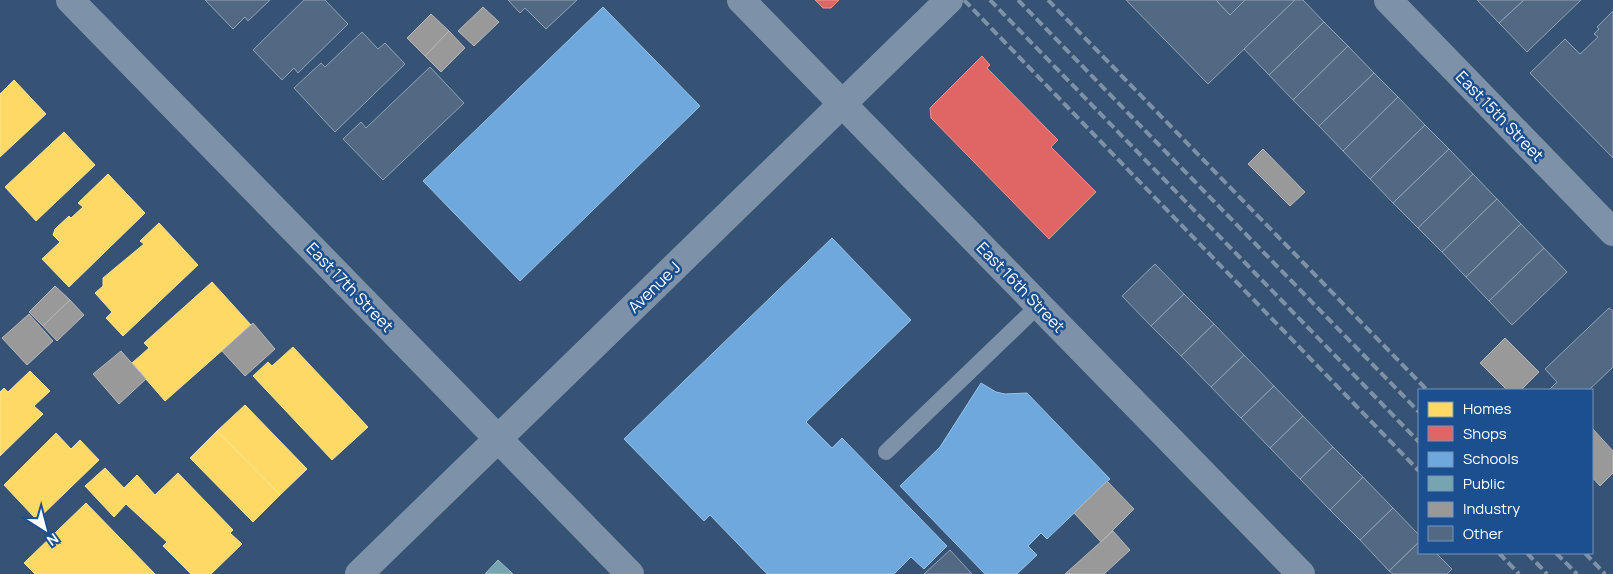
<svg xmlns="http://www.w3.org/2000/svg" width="1613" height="574" viewBox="0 0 1613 574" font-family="Manrope,sans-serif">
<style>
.homes{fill:#ffd966;stroke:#ffe494}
.shops{fill:#e06666;stroke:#e99494}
.schools{fill:#6fa8dc;stroke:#9ac2e6}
.public{fill:#76a5af;stroke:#9fc0c7}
.industry{fill:#999;stroke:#b8b8b8}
.building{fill:#526984;stroke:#92a2b6}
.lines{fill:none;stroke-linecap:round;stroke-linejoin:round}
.service{stroke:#7d92a8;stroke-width:16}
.minor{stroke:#7d92a8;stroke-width:28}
.rail{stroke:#7e92a7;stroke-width:4;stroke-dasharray:9 4;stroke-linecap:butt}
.labels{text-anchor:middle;stroke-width:5;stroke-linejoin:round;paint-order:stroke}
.street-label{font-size:16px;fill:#fff;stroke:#1b4f8f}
</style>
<rect width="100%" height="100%" fill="#365274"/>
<!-- homes -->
<g class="homes">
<path d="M14 80 46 114 0 157V94Z"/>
<path d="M64 132 95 165 36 221 5 187Z"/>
<path d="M108 174 145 213 69 287 42 259 60 242 53 235 55 229 69 216 71 218 83 207 78 203Z"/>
<path d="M159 223 198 265 123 336 106 318 112 312 95 293 103 286V278L144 244 140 241Z"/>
<path d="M212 282 251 325 165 401 132 363 149 348 144 343Z"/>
<path d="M293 347 368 427 332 460 253 376 268 362 272 366Z"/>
<path d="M30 371 50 391 34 406 43 414 0 456V392L4 388 8 392Z"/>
<path d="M245 405 307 469 280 495 217 431Z"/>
<path d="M217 431 280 495 253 522 190 458Z"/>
<path d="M56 433 71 449 80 440 99 460 37 520 4 485Z"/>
<path d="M105 468 124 488 137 475 155 495 178 473 233 530 230 533 242 544 211 574H191L163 546 167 542 126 504 114 517 85 486Z"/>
<path d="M86 503 155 574H35L24 563Z"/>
</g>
<!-- shops -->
<g class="shops">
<path d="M815 0H839L831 8H823Z"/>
<path d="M982 56 990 65 987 68 1058 140 1051 147 1096 192 1049 239 931 118 930 108Z"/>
</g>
<!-- schools -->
<g class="schools">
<path d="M603 7 700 106 520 281 423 181Z"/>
<path d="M832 238 911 320 806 422 832 448 842 438 947 546 924 569 911 557 894 574H767L710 515 704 521 624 439Z"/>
<path d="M981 383 996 392 1005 394 1027 393 1110 479 1047 539 1041 533 1028 546 1037 555 1017 574H985L900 486 940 447Z"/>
</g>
<!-- public -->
<path class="public" d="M498 560 513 574H485Z"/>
<!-- industry -->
<g class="industry">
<path d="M483 7 499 22 474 46 458 31Z"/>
<path d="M431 14 449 31 425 56 407 38Z"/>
<path d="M449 31 465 48 441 72 425 56Z"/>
<path d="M1263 149 1305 192 1290 206 1248 164Z"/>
<path d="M55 286 70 300 43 326 29 312Z"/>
<path d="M70 300 84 315 57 341 43 326Z"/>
<path d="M29 314 53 341 27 365 2 338Z"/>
<path d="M253 323 275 349 245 376 222 351Z"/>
<path d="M1505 338 1539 372 1521 390H1507L1480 363Z"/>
<path d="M121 351 146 379 119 404 93 374Z"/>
<path d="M1592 428 1613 451V473L1600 486 1592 477Z"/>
<path d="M1107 481 1134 509 1101 542 1074 513Z"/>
<path d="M1113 531 1130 550 1104 574H1065Z"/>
</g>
<!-- building -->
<g class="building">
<path d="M205 0H270L248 21 245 17 233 29Z"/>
<path d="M304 0H325L348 24 298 73 294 68 282 80 253 50Z"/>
<path d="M508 0H577L546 29 525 8 520 13Z"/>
<path d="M1126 0H1216L1230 15 1245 0H1295L1208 84Z"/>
<path d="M1216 0H1245L1230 15Z"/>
<path d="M1295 0H1303L1324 22 1269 75 1244 49Z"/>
<path d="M1477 0H1524L1499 23Z"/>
<path d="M1524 0H1581L1527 52 1499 23Z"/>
<path d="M1613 11V158L1530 73 1565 39 1580 54 1598 37 1594 34 1599 29 1597 27Z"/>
<path d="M1324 22 1348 46 1293 100 1269 75Z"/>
<path d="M362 32 378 49 385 43 405 64 335 132 294 88 321 63 325 67Z"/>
<path d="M1348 46 1374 73 1319 126 1293 100Z"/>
<path d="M430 67 464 103 383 180 343 139 361 122 366 128Z"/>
<path d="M1374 73 1398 97 1343 151 1319 126Z"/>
<path d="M1398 97 1425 125 1370 179 1343 151Z"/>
<path d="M1425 125 1449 149 1393 203 1370 179Z"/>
<path d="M1449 149 1473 174 1418 228 1393 203Z"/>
<path d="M1473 174 1497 199 1442 252 1418 228Z"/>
<path d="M1497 199 1521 224 1466 277 1442 252Z"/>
<path d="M1521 224 1544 248 1489 301 1466 277Z"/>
<path d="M1544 248 1567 272 1512 325 1489 301Z"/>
<path d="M1155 264 1184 294 1151 326 1122 296Z"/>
<path d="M1184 294 1214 324 1181 356 1151 326Z"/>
<path d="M1609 308 1613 311V367L1589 390H1549L1557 382 1545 369Z"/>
<path d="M1214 324 1244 355 1211 387 1181 356Z"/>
<path d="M1244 355 1274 386 1241 418 1211 387Z"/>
<path d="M1274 386 1303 416 1270 448 1241 418Z"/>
<path d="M1303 416 1333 447 1300 479 1270 448Z"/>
<path d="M1333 447 1363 477 1330 510 1300 479Z"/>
<path d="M1363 477 1393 508 1360 540 1330 510Z"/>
<path d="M1393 508 1419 535V542L1389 571 1360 540Z"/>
<path d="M1419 542V553H1436L1452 569 1447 574H1393L1389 571Z"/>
<path d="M950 550 972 574H924Z"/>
</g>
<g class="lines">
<!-- service -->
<path class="service" d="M886 452 1039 305"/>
<!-- minor -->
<g class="minor">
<path d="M70 0 630 574"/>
<path d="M741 0 1301 574"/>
<path d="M1388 0 1613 232"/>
<path d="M359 574 949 0"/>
</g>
<!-- rail -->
<g class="rail">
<path d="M964 0 1419 471"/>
<path d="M990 0 1419 442"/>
<path d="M1018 0 1419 412"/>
<path d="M1048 0 1427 390"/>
<path d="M1499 553 1519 574"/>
<path d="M1527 553 1547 574"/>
<path d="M1556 553 1577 574"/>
<path d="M1585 553 1605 574"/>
</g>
</g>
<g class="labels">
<!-- street labels -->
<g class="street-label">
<text transform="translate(1500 116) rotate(46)" y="6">East 15th Street</text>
<text transform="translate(350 287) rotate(46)" y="6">East 17th Street</text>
<text transform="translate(654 287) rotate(-44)" y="6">Avenue J</text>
<text transform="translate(1021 287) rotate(46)" y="6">East 16th Street</text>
</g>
</g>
<!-- legend -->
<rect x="1418" y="389" width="175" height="165" fill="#1b4f8f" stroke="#7695bc"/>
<rect x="1428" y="402" width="25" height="15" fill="#ffd966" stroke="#7695bc"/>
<text x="1463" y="414" font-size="15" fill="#ffffff">Homes</text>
<rect x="1428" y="426" width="25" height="15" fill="#e06666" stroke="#7695bc"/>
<text x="1463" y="439" font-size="15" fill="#ffffff">Shops</text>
<rect x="1428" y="452" width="25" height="15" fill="#6fa8dc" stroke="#7695bc"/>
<text x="1463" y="464" font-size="15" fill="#ffffff">Schools</text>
<rect x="1428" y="476" width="25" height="15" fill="#76a5af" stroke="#7695bc"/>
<text x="1463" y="489" font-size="15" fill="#ffffff">Public</text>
<rect x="1428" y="502" width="25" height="15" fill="#999999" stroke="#7695bc"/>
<text x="1463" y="514" font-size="15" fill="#ffffff">Industry</text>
<rect x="1428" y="526" width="25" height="15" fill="#526984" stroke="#7695bc"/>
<text x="1463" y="539" font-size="15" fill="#ffffff">Other</text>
<!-- north arrow -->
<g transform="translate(45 529) rotate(144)" stroke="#1b4f8f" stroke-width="4" paint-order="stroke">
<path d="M0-4L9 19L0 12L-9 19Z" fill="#ffffff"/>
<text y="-8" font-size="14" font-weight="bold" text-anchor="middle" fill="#ffffff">N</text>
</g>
</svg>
